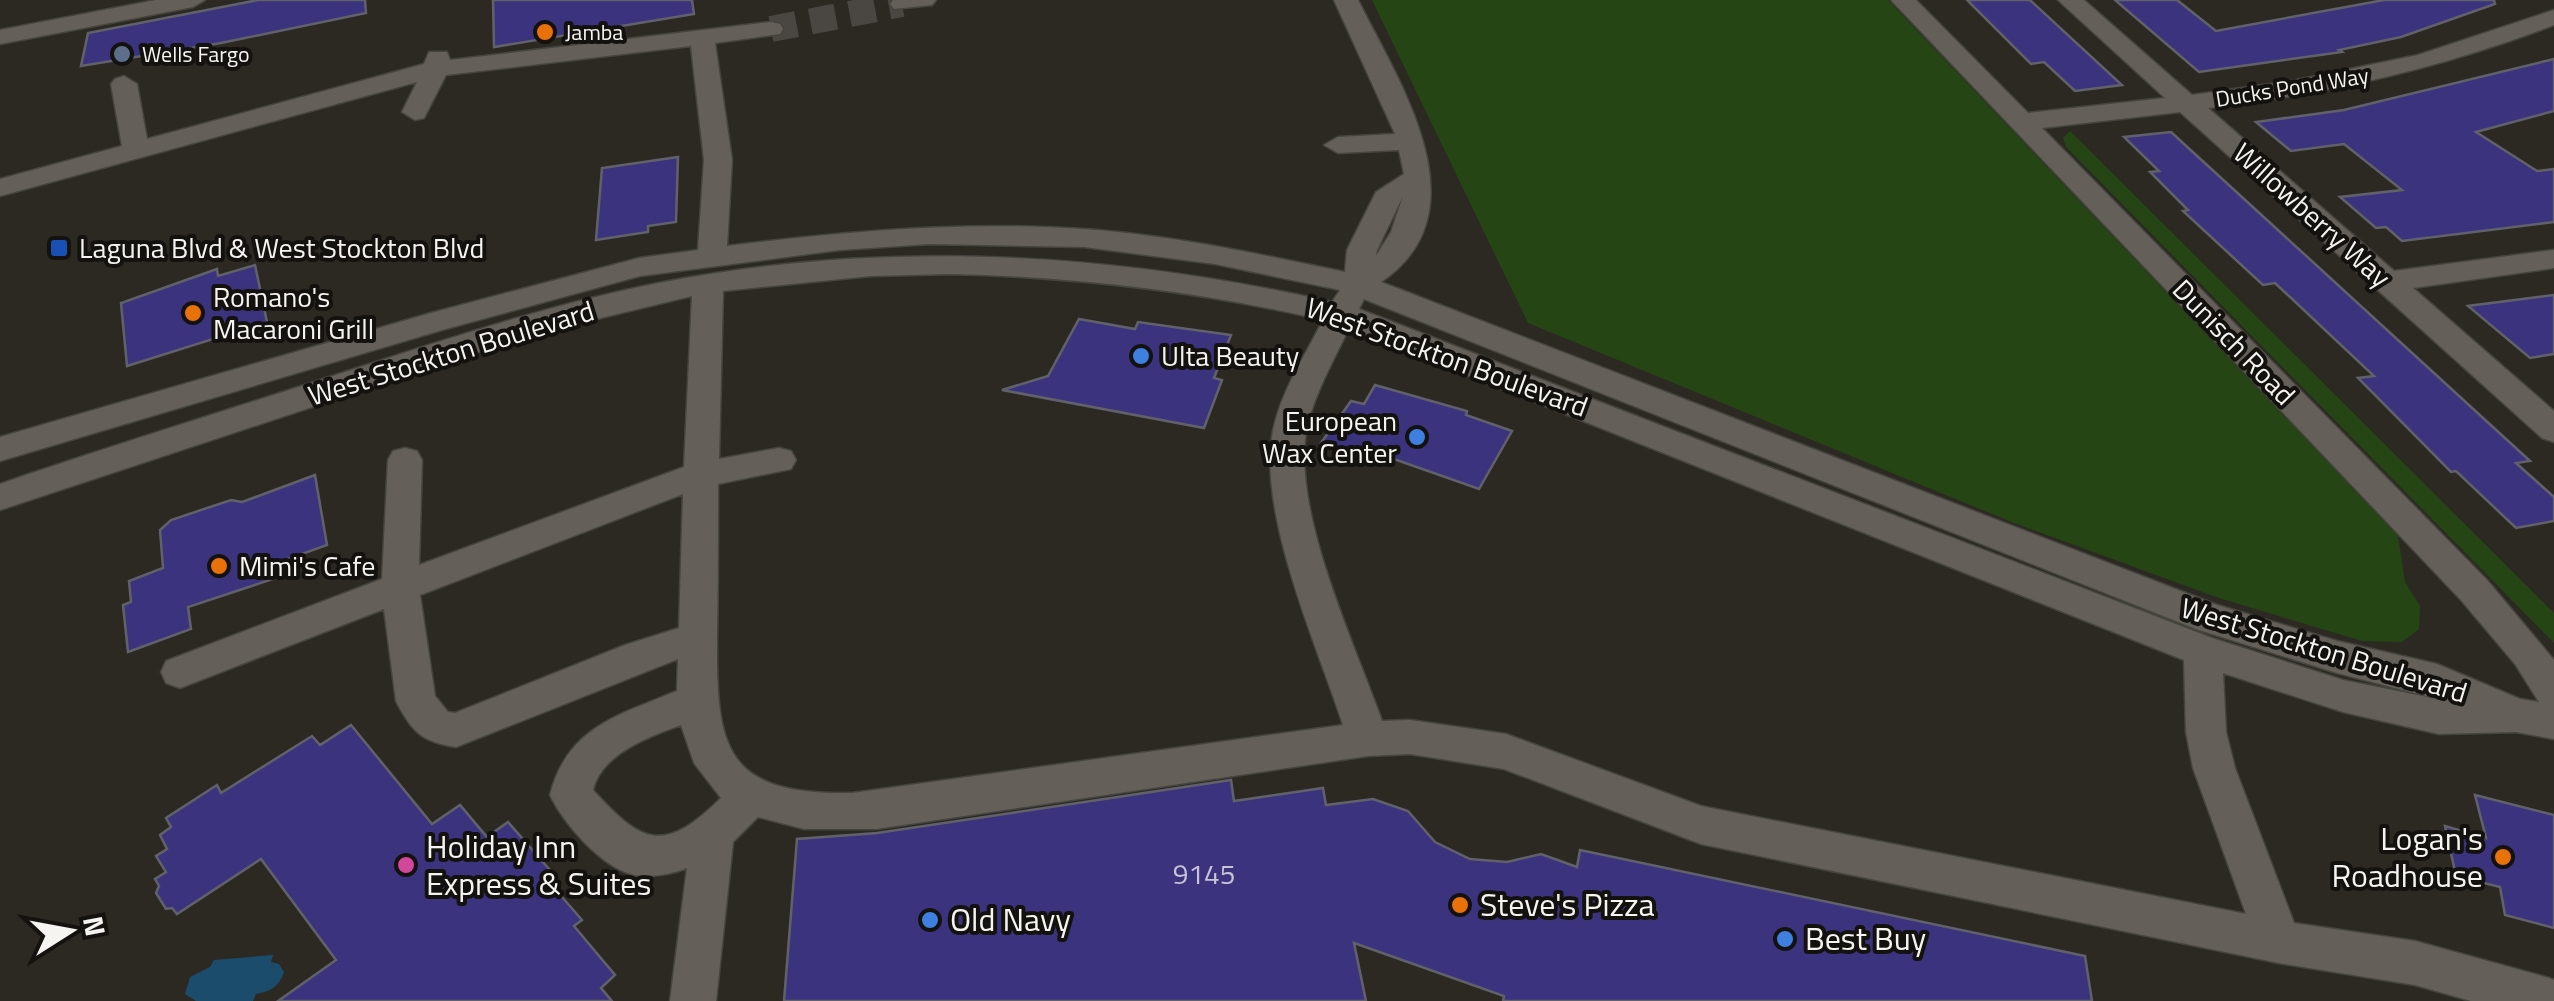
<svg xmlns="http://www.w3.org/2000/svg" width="2554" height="1001" viewBox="0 0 2554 1001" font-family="'Titillium Web',sans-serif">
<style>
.green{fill:#254614}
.water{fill:#1b4c6b}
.building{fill:#3b337e;stroke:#616269;stroke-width:2.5}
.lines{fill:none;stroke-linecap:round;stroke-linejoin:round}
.minor-tunnel{stroke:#4a4742;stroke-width:26;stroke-dasharray:26 14;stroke-linecap:butt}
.minor-casing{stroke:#46443f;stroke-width:3}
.minor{fill:#646059;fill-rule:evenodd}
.food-dot{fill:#e8710a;stroke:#13120f;stroke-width:4}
.service-dot{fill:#5c6f8a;stroke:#13120f;stroke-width:4}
.transit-dot{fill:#1a4fb4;stroke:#13120f;stroke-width:4}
.shop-dot{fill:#3f7fe0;stroke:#13120f;stroke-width:4}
.hotel-dot{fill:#d1479c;stroke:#13120f;stroke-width:4}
.labels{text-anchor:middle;stroke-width:8;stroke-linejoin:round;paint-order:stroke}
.far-poi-label{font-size:22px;fill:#f6f4f0;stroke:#13120f;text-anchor:start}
.far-street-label{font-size:22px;fill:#f6f4f0;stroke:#13120f}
.street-label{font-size:28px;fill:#f6f4f0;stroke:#13120f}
.poi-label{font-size:28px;fill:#f6f4f0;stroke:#13120f;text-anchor:start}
.near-number-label{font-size:28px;fill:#c7c4d4}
.near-poi-label{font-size:32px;fill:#f6f4f0;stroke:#13120f;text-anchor:start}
</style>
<rect width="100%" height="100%" fill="#2c2923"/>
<!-- green -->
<g class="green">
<path d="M1372 0H1888L2398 536 2405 582 2420 606 2419 629 2402 642 2362 641 2219 598 2009 521 1528 323Z"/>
<path d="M2070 131 2554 613V643L2066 147 2063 138Z"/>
</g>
<!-- water -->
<path class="water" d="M273 955 271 962 279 964 284 972C279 987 271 991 256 994L253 1001H196L185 994 190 977 210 967 214 960Z"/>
<!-- building -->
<g class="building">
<path d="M258 0H365L366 13 221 43 81 66 88 33Z"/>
<path d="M493 0H692L694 14 494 47Z"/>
<path d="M1967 0H2030L2122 85 2075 91 2044 62 2031 64Z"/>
<path d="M2115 0H2177L2216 31 2384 0H2494L2495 4 2401 37 2339 50 2342 52 2199 72Z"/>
<path d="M2554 59V111L2476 132 2537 171 2554 169V222L2402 241 2386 227 2376 228 2340 197 2402 190 2344 144 2291 151 2256 122 2344 110Z"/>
<path d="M2171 132 2530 461 2516 463 2554 497V521L2516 528 2456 471 2451 472 2358 378 2374 376 2275 283 2263 285 2183 211 2188 210 2150 172 2159 171 2124 137Z"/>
<path d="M678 157 676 222 648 226V232L596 240 602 168Z"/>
<path d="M255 265 267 322 127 366 121 303 217 269 218 276Z"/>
<path d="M2554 295V354L2530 358 2468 306Z"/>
<path d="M1079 319 1135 329 1138 322 1231 335 1214 378 1222 380 1204 428 1002 390 1048 376Z"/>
<path d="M1375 385 1467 411 1466 415 1512 431 1479 489 1374 452 1368 460 1321 443 1351 401 1364 404Z"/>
<path d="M315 475 327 545 274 564 276 578 188 607 191 629 128 652 123 605 131 602 129 581 163 568 160 530 171 520 231 500 242 502Z"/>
<path d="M351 725 432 824 460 805 487 837 508 822 556 877 549 882 582 920 574 926 615 975 601 988 612 1001H278L336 960 261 859 177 914 172 908 166 909 156 893 159 886 155 879 166 872 156 856 167 849 160 835 171 827 166 818 217 785 221 793 312 736 320 745Z"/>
<path d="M1231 780 1234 801 1323 788 1326 805 1373 799 1408 811 1435 842 1470 859 1507 862 1541 854 1577 867 1580 850 2085 956 2092 1001H1503L1504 996 1354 943 1366 1001H784L797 839 877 833Z"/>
<path d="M2475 795 2554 815V928L2505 915 2500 887 2456 876 2445 826 2486 838Z"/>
</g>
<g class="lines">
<!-- minor-tunnel -->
<path class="minor-tunnel" d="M771 29 902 4"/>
<!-- minor casing -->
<g class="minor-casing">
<g id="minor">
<path d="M156 0H205L193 7 0 44V30Z"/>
<path d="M893 0H936L932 5 894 9 890 4Z"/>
<path d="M1334 0H1358C1398 81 1486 211 1381 282L2217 605 2337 641 2437 664 2520 699 2539 702 2515 664 2461 600 1891 0H1916L2028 113 2165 98 2058 0H2084L2192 95 2292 81 2418 55 2554 10V25C2442 68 2327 94 2208 108L2394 271 2554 250V268L2413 288 2554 411V442L2542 438 2180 112 2042 128 2487 580 2554 660V739L2516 732 2439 734 2343 712 2223 673 2226 732 2235 768 2294 923 2415 941 2549 978 2554 980V1001H2471L2415 985 2279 963 1701 844 1504 769 1410 754 1368 756 876 829H804L758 817 733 842 716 1001H670L687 868C672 874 650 878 634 875 601 867 564 824 550 795 567 727 619 715 677 691L678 659 456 747C422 742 412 732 396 701L384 609 180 688 166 683 161 672 166 661 382 579 388 460 393 451 405 448 417 451 422 460 419 565 684 467 692 296 530 335 0 510V484L29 474C134 439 240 406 345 372 465 333 585 293 710 274 919 241 1127 256 1332 302L1340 290 1215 264 1084 247 930 244 840 250 640 276 442 330 0 461V437L431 313 639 258 698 250 704 160 691 46 446 75 424 118 415 120 402 112 417 82 0 196V179L122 146 111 84 115 79 124 76 137 84 147 139 424 64 429 52H447L450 60 771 22 780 24 783 29 780 34 715 43 732 160 727 246C846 231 963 221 1083 229 1171 235 1259 254 1345 272L1347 250 1376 192 1404 174 1399 150 1338 153 1324 145 1338 137 1395 134ZM1403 196 1391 232 1376 256 1377 250ZM950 274C1076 277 1199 291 1323 320 1305 356 1281 391 1273 431 1257 513 1317 645 1343 725L852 793C725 795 716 750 717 637 718 586 718 535 718 484L791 469 796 460 791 451 779 448 719 459 723 291 871 276ZM1364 299 2196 629 2337 673 2442 700 2343 680 2212 638 1359 309ZM1349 328 2184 660 2186 732 2193 768 2246 914 1701 806 1506 734 1410 720 1382 721C1354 642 1290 508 1307 427 1315 392 1334 360 1349 328ZM683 494 679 628 625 645 455 713 448 712 435 696 420 595ZM681 725 694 763 721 798C664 854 643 845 593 790 601 754 650 736 681 725Z"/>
</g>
</g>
<!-- minor -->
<use href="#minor" class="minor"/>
</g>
<!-- markers -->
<g class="food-dot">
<circle cx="545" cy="32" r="10"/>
<circle cx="193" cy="313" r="10"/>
<circle cx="219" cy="566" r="10"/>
<circle cx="2503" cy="857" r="10"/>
<circle cx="1460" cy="905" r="10"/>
</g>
<circle class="service-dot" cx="122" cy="54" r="10"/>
<rect class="transit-dot" x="49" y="238" width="20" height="20" rx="5"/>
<g class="shop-dot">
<circle cx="1141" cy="356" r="10"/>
<circle cx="1417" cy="437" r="10"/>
<circle cx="930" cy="920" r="10"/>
<circle cx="1785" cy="939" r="10"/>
</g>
<circle class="hotel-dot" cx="406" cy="865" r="10"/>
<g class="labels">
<!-- far-poi labels -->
<g class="far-poi-label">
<text x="565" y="40">Jamba</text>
<text x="142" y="62">Wells Fargo</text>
</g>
<!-- far-street labels -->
<g class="far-street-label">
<text transform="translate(2292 87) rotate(-9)" y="8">Ducks Pond Way</text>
</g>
<!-- street labels -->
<g class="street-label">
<text transform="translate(2312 215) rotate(42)" y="10">Willowberry Way</text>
<text transform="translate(2234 342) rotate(46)" y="10">Dunisch Road</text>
<text transform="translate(451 353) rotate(-17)" y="10">West Stockton Boulevard</text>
<text transform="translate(1447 357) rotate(20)" y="10">West Stockton Boulevard</text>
<text transform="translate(2324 650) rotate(17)" y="10">West Stockton Boulevard</text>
</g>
<!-- poi labels -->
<g class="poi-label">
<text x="79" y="258">Laguna Blvd &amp; West Stockton Blvd</text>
<text x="213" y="307">Romano's<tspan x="213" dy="32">Macaroni Grill</tspan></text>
<text x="1161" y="366">Ulta Beauty</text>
<text x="1397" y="431" text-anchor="end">European<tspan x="1397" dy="32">Wax Center</tspan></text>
<text x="239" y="576">Mimi's Cafe</text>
</g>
<!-- near-number labels -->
<g class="near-number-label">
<text x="1204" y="884">9145</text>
</g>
<!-- near-poi labels -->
<g class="near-poi-label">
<text x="2483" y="850" text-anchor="end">Logan's<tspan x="2483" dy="37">Roadhouse</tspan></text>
<text x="426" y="858">Holiday Inn<tspan x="426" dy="37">Express &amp; Suites</tspan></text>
<text x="1480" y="916">Steve's Pizza</text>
<text x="950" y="931">Old Navy</text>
<text x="1805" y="950">Best Buy</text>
</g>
</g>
<!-- north arrow -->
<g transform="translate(70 931) rotate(79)" stroke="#13120f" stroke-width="8" paint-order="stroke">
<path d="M0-8L18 38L0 25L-18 38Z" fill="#f6f4f0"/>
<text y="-15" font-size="28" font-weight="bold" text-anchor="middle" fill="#f6f4f0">N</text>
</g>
</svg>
